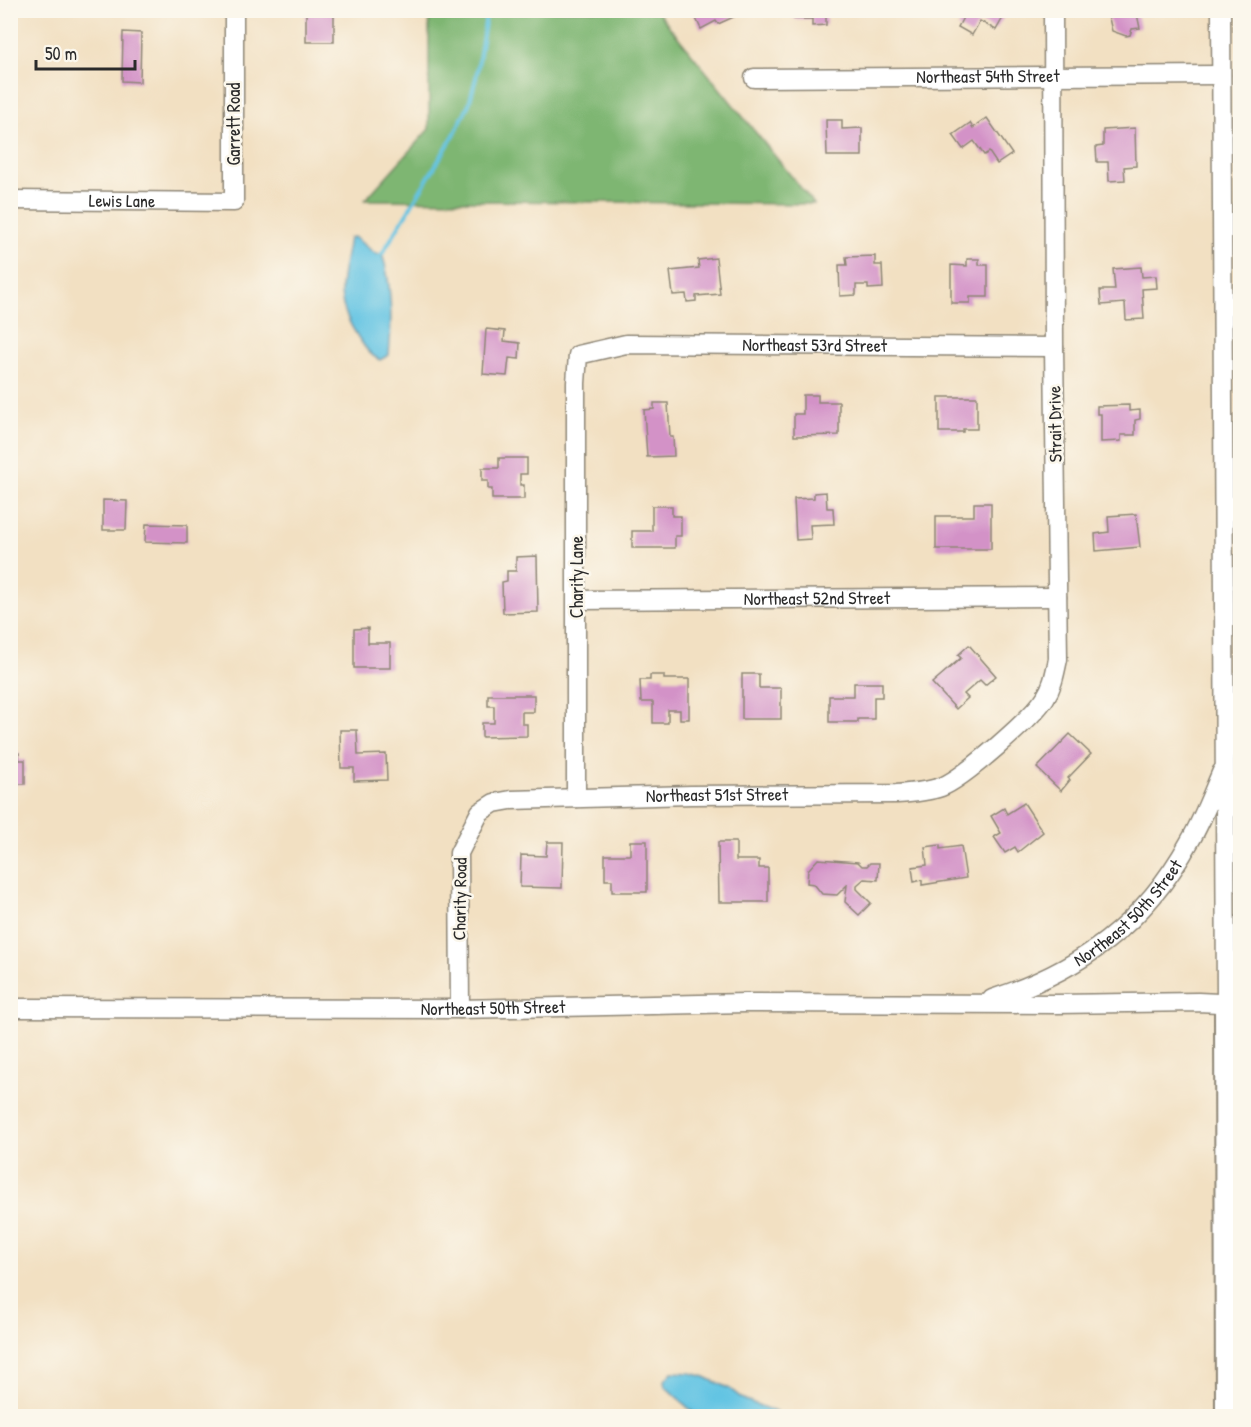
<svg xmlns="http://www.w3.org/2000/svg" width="1251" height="1427" viewBox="0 0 1251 1427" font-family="'Patrick Hand',sans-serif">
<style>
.forest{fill:#7eb672;stroke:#54704e;stroke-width:1.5}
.water{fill:#64c4e3;stroke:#487887;stroke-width:1.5}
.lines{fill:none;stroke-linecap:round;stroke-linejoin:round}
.stream{stroke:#64c4e3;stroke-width:4}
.building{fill:#d392c7}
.minor-casing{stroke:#8e8676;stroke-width:21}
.major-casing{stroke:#8e8676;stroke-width:26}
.minor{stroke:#fff;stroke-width:18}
.major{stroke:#fff;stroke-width:22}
.labels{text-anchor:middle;stroke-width:5;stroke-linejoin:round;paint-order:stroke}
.street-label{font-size:18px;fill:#2b2b2b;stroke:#fbf7ec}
</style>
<rect width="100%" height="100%" fill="#fbf7ec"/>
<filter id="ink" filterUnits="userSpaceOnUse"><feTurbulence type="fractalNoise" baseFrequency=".0167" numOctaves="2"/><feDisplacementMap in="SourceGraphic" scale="12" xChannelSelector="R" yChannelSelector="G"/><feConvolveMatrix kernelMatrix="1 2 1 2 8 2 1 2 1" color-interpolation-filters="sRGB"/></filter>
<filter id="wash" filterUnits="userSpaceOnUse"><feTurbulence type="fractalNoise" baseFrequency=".008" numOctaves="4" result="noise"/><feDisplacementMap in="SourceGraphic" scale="24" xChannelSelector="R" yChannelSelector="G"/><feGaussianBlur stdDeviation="1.35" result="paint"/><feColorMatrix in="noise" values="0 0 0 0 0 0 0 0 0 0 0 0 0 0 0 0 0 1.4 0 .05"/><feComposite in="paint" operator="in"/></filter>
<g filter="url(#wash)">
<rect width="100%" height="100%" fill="#f2e0c2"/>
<!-- forest -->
<path class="forest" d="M656 10 814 204 365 200 429 129V11Z"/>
<!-- water -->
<g class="water">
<path d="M354 237 376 254H382C392 282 392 325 389 355L380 360C369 355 365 347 358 337 332 297 342 283 349 238Z"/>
<path d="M672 1372 691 1373 705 1377 730 1389 743 1399 785 1416H697L665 1386 664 1381Z"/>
</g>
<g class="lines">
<!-- stream -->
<path class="stream" d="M382 254 454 135 469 104 476 78 487 10"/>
</g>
<g id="blocks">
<!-- building -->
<g class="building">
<rect x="306" y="10" width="28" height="32"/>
<path d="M692 10H733L736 16 718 24 716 21 701 29Z"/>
<path d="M794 10H826V25L812 26V19H794Z"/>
<path d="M967 10H1003L1001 15 1004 16 996 30 980 21 972 35 958 27Z"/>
<path d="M1107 10H1134L1132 15 1137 14 1140 28 1132 29 1130 35 1126 36 1112 31Z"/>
<path d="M123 32 141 33 140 82 122 81Z"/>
<path d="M987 118 1012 154 997 164 989 152 984 155 974 141 963 149 953 135 970 123 973 128Z"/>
<path d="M826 120H842V129L862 128V156H827Z"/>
<path d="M1135 128 1136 166 1124 167 1125 180 1109 181 1108 162H1097L1096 147 1103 146V130Z"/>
<path d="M875 256V265H882L883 288 868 289V285H856V295L840 296 839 265H847L846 257Z"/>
<path d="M716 258 720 294 696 296V301L687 302 686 294 673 295 670 271 699 268 698 260Z"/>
<path d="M967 259H979V265H988V297H970V303H951V265L967 266Z"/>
<path d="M1141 267 1142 277 1156 276 1157 288 1142 289 1144 319 1126 320 1125 303 1101 305 1100 290H1115L1113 269Z"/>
<path d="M486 329 505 331 504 341 520 343 519 359 509 358 507 376 483 374Z"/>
<path d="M803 395H818V402H839V435L794 436V414H803Z"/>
<path d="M939 397H977V429H963V432H939Z"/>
<path d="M654 403H668L670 437H673L674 456 647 457 644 410 654 409Z"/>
<path d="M1129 405V411L1140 410V419L1135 420V435H1121V441L1101 442V414H1097V406Z"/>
<path d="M499 458H527V474H520V485H524V499H492V489H488V481H482V468H499Z"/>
<path d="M826 492 827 508H833L834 524 810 525 811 539 796 540 794 499 814 498V493Z"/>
<path d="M103 500 127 501 126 530H103Z"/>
<path d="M974 503H991V549H936V516H974Z"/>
<path d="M652 506H672V516H681V536H675V548H632V531H652Z"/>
<path d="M1136 514 1140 547 1096 551 1095 534 1109 532 1108 516Z"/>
<path d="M146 524 187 525V543L145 542Z"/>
<path d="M537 556 538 612 503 613 502 582 507 581V571H516V557Z"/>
<path d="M368 628V643H390V668H354V629Z"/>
<path d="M969 645 996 676 985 685 980 680 964 694 968 698 956 709 932 683 961 658 958 655Z"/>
<path d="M742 674H759V688H781V719H742Z"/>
<path d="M650 675H664V679H689V719H680V710H668V723H653V702H641L640 680H650Z"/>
<path d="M854 683H882V697H874V719H858V722H829V696H854Z"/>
<path d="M488 695H534V712H522V724H527V736L482 737V723H494V706H488Z"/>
<path d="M340 730H357L358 755 386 754 387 780 354 781V768H341Z"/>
<path d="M1070 734 1091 754 1068 778 1070 780 1061 791 1037 768Z"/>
<path d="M10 747H16V753H19V760H25V784H10Z"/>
<path d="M1024 803 1043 832 1018 852 1015 847 1005 853 994 837 1001 833 991 816 1004 808 1007 814Z"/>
<path d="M630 841H647V892H612V880H605V855H630Z"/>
<path d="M547 842H563L562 888 520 887 521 855 546 856Z"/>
<path d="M718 842H736V860H759V868H768V902H719Z"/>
<path d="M940 845V849L961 846 966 878 922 885V880L914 882 912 867 927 865 925 847Z"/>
<path d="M818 859 858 862 862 866H867L870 863H879L878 880 864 879 857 885V889L871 903 859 915 845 902 847 885 837 895 822 894 814 884 807 883 808 870Z"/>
</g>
</g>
</g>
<g filter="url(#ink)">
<use href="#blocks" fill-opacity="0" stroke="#8e8676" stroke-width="1.5"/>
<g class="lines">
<!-- minor casing -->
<g class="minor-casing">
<g id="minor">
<path d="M1221 10 1226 1003"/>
<path id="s1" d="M754 78 1221 75"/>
<path id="s2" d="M10 200 234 202V10"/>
<path id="s3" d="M577 600 1057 597"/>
<path id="s4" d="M576 798V383L578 355 626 344 1054 347"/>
<path id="s5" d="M992 999C1080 971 1145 923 1190 841 1203 819 1212 794 1222 771"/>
<path id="s6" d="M10 1008 460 1009 746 1003 1057 1004 1198 1002 1240 1004"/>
<path id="s7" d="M460 1009 459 853 480 812 494 803 511 800 691 795 896 794C911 793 927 792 941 787 963 779 1032 718 1045 698 1053 686 1055 673 1058 659L1054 347 1053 10"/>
</g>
</g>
<!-- major casing -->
<g class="major-casing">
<path id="major" d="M1226 1003 1227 1416"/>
</g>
<!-- minor -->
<use href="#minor" class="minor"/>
<!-- major -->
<use href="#major" class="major"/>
</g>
</g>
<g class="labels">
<!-- street labels -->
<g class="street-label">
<text dy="6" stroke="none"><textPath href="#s1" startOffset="234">Northeast 54th Street</textPath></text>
<text transform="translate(234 124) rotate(-90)" y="6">Garrett Road</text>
<text dy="6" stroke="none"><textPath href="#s2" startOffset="112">Lewis Lane</textPath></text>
<text dy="6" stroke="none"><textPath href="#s4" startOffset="681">Northeast 53rd Street</textPath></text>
<text transform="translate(1055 424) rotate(-91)" y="6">Strait Drive</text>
<text transform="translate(577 577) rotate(-90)" y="6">Charity Lane</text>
<text dy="6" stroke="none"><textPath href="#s3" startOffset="240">Northeast 52nd Street</textPath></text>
<text dy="6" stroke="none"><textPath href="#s7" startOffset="442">Northeast 51st Street</textPath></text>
<text transform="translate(460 899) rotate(-89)" y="6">Charity Road</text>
<text dy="6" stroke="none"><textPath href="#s5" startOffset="164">Northeast 50th Street</textPath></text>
<text dy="6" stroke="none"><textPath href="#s6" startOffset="483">Northeast 50th Street</textPath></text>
</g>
</g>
<!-- margin -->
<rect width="1251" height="1427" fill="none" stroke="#fbf7ec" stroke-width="36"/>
<!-- scale -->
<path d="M36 60v9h99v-9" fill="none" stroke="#2b2b2b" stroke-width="3"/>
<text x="45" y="60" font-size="18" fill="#2b2b2b" stroke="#fbf7ec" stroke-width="4.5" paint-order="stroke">50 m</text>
</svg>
